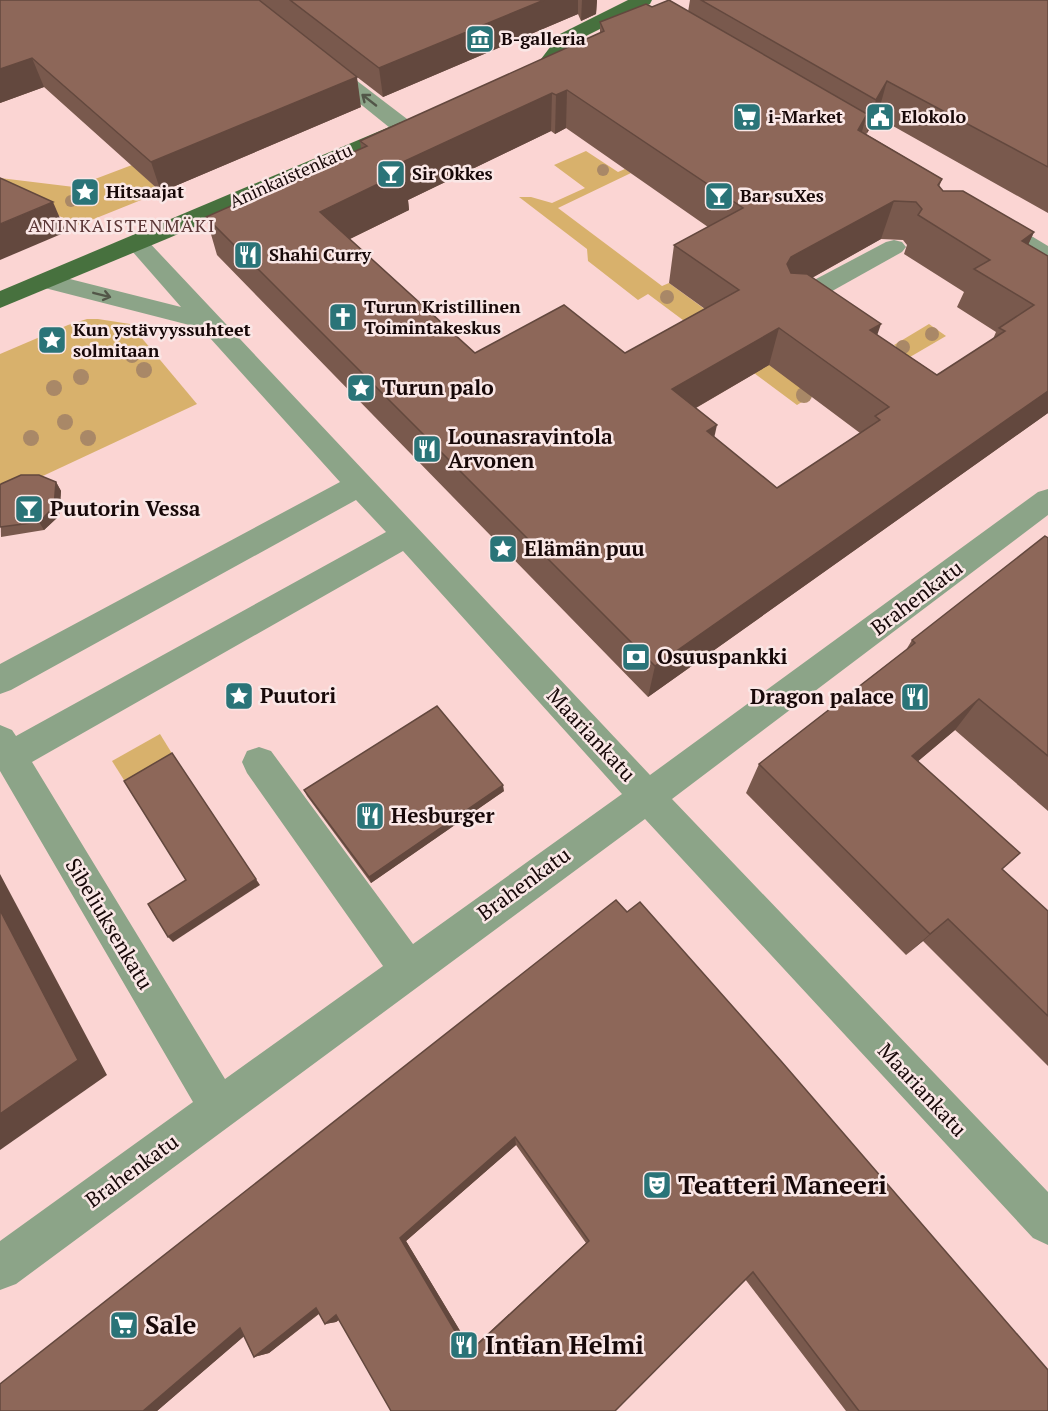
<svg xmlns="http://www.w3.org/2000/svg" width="1048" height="1411" viewBox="0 0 1048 1411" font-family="'PT Serif',serif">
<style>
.green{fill:#d8b16c}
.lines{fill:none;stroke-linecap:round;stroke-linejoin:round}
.minor{fill:#8ca488;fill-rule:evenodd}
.major{fill:#47713e;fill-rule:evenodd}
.tree{fill:#a98867}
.wall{fill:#79594d;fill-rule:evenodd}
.shaded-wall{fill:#63483e}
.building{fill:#8d6759;stroke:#63483e;stroke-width:1.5;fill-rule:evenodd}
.oneway{stroke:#525648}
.labels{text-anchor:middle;stroke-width:5;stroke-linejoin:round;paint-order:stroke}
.far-poi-label{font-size:18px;font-weight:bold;fill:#170808;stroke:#fae7e6;text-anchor:start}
.far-street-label{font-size:18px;fill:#170808;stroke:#fae7e6}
.far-neighbourhood-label{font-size:18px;letter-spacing:1.5px;fill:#5b3636;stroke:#fae7e6}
.poi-label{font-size:21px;font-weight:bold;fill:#170808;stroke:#fae7e6;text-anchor:start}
.street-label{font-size:21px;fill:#170808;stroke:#fae7e6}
.near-poi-label{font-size:26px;font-weight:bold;fill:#170808;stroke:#fae7e6;text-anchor:start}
</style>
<rect width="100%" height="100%" fill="#fbd5d3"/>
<!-- green -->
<g class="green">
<path d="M586 151 618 172 625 169 631 173 558 208 662 286 669 283 818 392 797 405 648 294 638 300 588 261 587 249 519 197H531L552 203 585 188 554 165Z"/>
<path d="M132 165 161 192 79 225 0 189V178L74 187Z"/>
<path d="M87 319H98L130 324 197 404 0 496V354L68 325Z"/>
<path d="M929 324 946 336 910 357 894 345Z"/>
<path d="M160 734 176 760 129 788 112 761Z"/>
</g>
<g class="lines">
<!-- minor -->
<g class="minor">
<path d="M324 59 331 61 411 122 414 127 411 132 403 133 395 132 317 69 314 65 317 61Z"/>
<path d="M990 214 998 216 1048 246V263L1040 261 982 226 978 221 982 216Z"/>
<path d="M137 236 145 238 650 775 1038 492 1048 489V515L672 799 1048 1192V1245L1033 1238 645 819 16 1284 0 1290V1241L193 1102 0 771V725L12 730 16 736 386 532 356 500 11 690 0 694V664L340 482 201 328 37 286 34 281 37 276 46 273 181 307 125 243 129 238ZM403 551 622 794 413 944 271 751 259 747 247 751 242 762 247 773 383 966 225 1079 32 762Z"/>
<path d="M894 240 902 242 906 247 902 252 800 309 791 311 782 309 779 303 782 297 886 242Z"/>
</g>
<!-- major -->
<g class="major">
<path d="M628 0H652L650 4 574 42 555 67H541L538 63 560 34Z"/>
<path d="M401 122 409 123 412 128 409 133 169 238 0 308V291Z"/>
</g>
</g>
<!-- trees -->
<g class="tree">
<circle cx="603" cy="170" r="6"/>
<circle cx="133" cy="194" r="6"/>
<circle cx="71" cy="201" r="6"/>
<circle cx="667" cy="297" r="7"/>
<circle cx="932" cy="334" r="7"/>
<circle cx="903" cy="347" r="7"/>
<circle cx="132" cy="356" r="7"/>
<circle cx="144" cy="370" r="8"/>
<circle cx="81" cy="377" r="8"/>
<circle cx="54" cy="388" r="8"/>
<circle cx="804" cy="395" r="8"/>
<circle cx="65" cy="422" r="8"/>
<circle cx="31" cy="438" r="8"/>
<circle cx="88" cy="438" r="8"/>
</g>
<!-- wall -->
<g class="wall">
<path d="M0 0H597L596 14 581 21 578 14 383 97 331 57 361 107 161 192 44 87 0 103Z"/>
<path d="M690 0H1048V213L877 117 866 134 942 179 939 187 943 191 1034 232 1028 245 1048 256V413L648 697 217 255 206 217 361 149 360 141 600 33V22L652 7 688 12ZM566 128 708 227 674 245 669 283 705 309 625 353H475L350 239 409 210 408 200 551 131 555 134ZM881 239 903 240 907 245 904 254 964 292 957 307 996 332 993 339 937 375 877 335 812 278ZM769 365 860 433 777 488 714 437 696 408Z"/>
<path d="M56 482 61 491 59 516 44 530 1 537 0 485Z"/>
<path d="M1048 538V811L955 730 918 761 1002 869 1048 911V1066L923 941 906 955 746 793 759 764 906 650 912 640Z"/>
<path d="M304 790 504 791 371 883 307 796Z"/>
<path d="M627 912 1048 1411H846L745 1279 615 1411 339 1320 336 1322 325 1324 319 1314 269 1353 254 1357 244 1336 157 1411H0ZM516 1145 586 1243 471 1349 406 1241Z"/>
</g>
<!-- shaded-wall -->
<g class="shaded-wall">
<path d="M544 0H578V14L383 97 379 68Z"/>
<path d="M582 0H597L596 14 581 21Z"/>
<path d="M32 58 44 87 0 103V69Z"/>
<path d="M357 77 361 107 161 192 151 162Z"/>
<path d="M887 81 877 117 866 135 876 100Z"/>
<path d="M567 90 566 128 555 134 556 95Z"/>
<path d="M552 93 551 131 408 200 409 210 327 250 320 212 396 165Z"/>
<path d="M867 114 856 152 858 130Z"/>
<path d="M894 201 881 239 781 295 787 264 791 257Z"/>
<path d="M53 202 66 232 0 260V224Z"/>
<path d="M1034 232 1016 271 1022 241Z"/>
<path d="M881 324 868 362 870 330Z"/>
<path d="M779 328 769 365 666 425 672 389Z"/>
<path d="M1048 391V413L648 697 655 666Z"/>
<path d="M717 425 709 461 707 431Z"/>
<path d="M56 482 61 491 59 516 44 530 39 522Z"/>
<path d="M979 699 955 730 890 785 912 756Z"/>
<path d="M503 785 504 791 371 883 369 877Z"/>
<path d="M0 874 107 1075 0 1150Z"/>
<path d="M256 879 260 885 173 942 168 937Z"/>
<path d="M948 919 923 941 906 955 930 934Z"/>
<path d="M515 1137 516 1145 406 1241 471 1349 468 1353 400 1238Z"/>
<path d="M327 1307 269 1353 254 1357 316 1308Z"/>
<path d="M346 1314 336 1322 325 1324 336 1315Z"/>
<path d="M256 1326 157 1411H143L240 1328Z"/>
</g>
<!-- building -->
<g class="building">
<path d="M0 0H259L357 77 151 162 32 58 0 69Z"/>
<path d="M290 0H544L379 68Z"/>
<path d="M669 0 867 114 858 130 942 179 938 185 943 191H963L1034 232 1022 241 1048 256V391L655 666 206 217 367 146 360 141 604 31 600 22 646 4 652 7ZM567 90 743 208 674 245 739 290 625 353 564 305 475 353 320 212 405 171 396 165 552 93 556 95ZM894 201 916 202 922 209 918 215 990 260 974 269 1034 305 999 328 1005 331 937 375 870 330 881 324 807 274 791 273 787 264 791 257ZM779 328 889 407 875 416 880 420 777 488 707 431 717 425 672 389Z"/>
<path d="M701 0H1048V167L887 81 876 100Z"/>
<path d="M0 178 53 202 0 224Z"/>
<path d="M21 475H39L56 482 54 507 39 522 0 527V485L1 484Z"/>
<path d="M1045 536 1048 538V756L979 699 912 756 1020 853 1002 869 1048 911V1016L948 919 930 934 759 764 915 643 912 640Z"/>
<path d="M437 706 503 785 369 877 304 790Z"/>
<path d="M172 753 256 879 168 937 148 904 186 880 124 781Z"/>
<path d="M616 900 627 912 640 902 781 1061 1048 1370V1411H859L753 1272 615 1411H391L336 1315 325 1324 316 1308 254 1357 240 1328 143 1411H0V1384ZM515 1137 589 1241 468 1353 400 1238Z"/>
<path d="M0 910 78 1060 0 1114Z"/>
</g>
<!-- one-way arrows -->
<defs><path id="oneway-shaft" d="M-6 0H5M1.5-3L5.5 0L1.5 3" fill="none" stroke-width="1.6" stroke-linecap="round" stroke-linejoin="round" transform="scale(1.5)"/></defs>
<g class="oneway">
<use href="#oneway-shaft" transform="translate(369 100) rotate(-142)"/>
<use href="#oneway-shaft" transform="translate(102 295) rotate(14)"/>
</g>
<!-- icons -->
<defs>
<g id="museum-square" transform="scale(1.5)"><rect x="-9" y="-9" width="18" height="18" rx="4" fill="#2a7478" stroke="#fae7e6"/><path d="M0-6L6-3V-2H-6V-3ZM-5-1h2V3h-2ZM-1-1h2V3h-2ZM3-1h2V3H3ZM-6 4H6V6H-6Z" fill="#fff"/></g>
<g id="supermarket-square" transform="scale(1.5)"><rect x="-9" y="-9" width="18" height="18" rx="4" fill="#2a7478" stroke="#fae7e6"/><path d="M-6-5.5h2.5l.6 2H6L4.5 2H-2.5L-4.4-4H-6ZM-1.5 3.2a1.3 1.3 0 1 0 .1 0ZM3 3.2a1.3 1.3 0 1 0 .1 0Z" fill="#fff"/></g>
<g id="civic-square" transform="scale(1.5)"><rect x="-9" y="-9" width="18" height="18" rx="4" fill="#2a7478" stroke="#fae7e6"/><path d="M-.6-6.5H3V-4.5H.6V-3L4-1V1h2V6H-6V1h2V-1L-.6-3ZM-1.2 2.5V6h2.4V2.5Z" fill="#fff"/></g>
<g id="bar-square" transform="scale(1.5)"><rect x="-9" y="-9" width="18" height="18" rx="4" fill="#2a7478" stroke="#fae7e6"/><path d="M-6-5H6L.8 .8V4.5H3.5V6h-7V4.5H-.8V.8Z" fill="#fff"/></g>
<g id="sight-square" transform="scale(1.5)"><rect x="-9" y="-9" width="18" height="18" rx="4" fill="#2a7478" stroke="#fae7e6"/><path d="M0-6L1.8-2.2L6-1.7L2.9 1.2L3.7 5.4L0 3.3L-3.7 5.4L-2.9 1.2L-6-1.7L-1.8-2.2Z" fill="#fff"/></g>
<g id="restaurant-square" transform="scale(1.5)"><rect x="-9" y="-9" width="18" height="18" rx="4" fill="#2a7478" stroke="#fae7e6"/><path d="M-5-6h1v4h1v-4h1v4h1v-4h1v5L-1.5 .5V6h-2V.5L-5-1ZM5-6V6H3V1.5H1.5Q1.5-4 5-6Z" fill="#fff"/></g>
<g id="church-square" transform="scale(1.5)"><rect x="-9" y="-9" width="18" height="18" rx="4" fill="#2a7478" stroke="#fae7e6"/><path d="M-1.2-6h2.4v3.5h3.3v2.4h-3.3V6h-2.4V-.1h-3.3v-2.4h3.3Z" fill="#fff"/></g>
<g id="bank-square" transform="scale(1.5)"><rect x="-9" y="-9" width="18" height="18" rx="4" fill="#2a7478" stroke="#fae7e6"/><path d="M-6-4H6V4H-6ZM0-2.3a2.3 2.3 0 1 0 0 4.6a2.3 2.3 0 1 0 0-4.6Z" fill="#fff"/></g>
<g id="theatre-square" transform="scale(1.5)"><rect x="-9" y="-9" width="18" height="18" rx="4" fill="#2a7478" stroke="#fae7e6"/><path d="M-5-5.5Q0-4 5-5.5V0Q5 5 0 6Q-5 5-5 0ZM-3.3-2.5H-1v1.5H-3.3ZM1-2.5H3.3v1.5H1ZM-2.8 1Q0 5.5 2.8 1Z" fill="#fff"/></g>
</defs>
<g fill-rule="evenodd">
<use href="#museum-square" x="480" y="39"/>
<use href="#supermarket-square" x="747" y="117"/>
<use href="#civic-square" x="880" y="117"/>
<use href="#bar-square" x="391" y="174"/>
<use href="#sight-square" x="85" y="192"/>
<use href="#bar-square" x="719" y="196"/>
<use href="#restaurant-square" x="248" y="255"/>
<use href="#church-square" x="343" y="317"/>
<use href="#sight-square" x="52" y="340"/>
<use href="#sight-square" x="361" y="388"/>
<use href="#restaurant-square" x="427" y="449"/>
<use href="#bar-square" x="29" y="509"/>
<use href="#sight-square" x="503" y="549"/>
<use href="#bank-square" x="636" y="657"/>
<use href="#sight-square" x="239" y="696"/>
<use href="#restaurant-square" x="915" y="697"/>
<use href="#restaurant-square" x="370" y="816"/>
<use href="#theatre-square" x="657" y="1185"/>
<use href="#supermarket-square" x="124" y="1325"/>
<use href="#restaurant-square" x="464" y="1345"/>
</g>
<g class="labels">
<!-- far-poi labels -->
<g class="far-poi-label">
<text x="501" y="45">B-galleria</text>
<text x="768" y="123">i-Market</text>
<text x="901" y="123">Elokolo</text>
<text x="412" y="180">Sir Okkes</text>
<text x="106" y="198">Hitsaajat</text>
<text x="740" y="202">Bar suXes</text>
<text x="269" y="261">Shahi Curry</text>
<text x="364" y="313">Turun Kristillinen<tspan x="364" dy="21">Toimintakeskus</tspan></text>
<text x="73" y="336">Kun ystävyyssuhteet<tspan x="73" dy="21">solmitaan</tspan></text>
</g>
<!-- far-street labels -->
<g class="far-street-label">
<text transform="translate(291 176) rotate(-24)" y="6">Aninkaistenkatu</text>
</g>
<!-- far-neighbourhood labels -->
<g class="far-neighbourhood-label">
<text x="122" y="232">ANINKAISTENMÄKI</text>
</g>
<!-- poi labels -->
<g class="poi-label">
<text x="382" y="395">Turun palo</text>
<text x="448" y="444">Lounasravintola<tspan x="448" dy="24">Arvonen</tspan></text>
<text x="50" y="516">Puutorin Vessa</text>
<text x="524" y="556">Elämän puu</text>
<text x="657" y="664">Osuuspankki</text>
<text x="260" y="703">Puutori</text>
<text x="894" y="704" text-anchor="end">Dragon palace</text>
<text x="391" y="823">Hesburger</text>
</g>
<!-- street labels -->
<g class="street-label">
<text transform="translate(917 598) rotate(-37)" y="7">Brahenkatu</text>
<text transform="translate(591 735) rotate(47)" y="7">Maariankatu</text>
<text transform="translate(524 884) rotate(-36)" y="7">Brahenkatu</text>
<text transform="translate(109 924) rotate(59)" y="7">Sibeliuksenkatu</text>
<text transform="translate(922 1090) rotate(47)" y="7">Maariankatu</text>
<text transform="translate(132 1171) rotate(-36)" y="7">Brahenkatu</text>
</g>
<!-- near-poi labels -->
<g class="near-poi-label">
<text x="678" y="1194">Teatteri Maneeri</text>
<text x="145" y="1334">Sale</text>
<text x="485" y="1354">Intian Helmi</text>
</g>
</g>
</svg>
